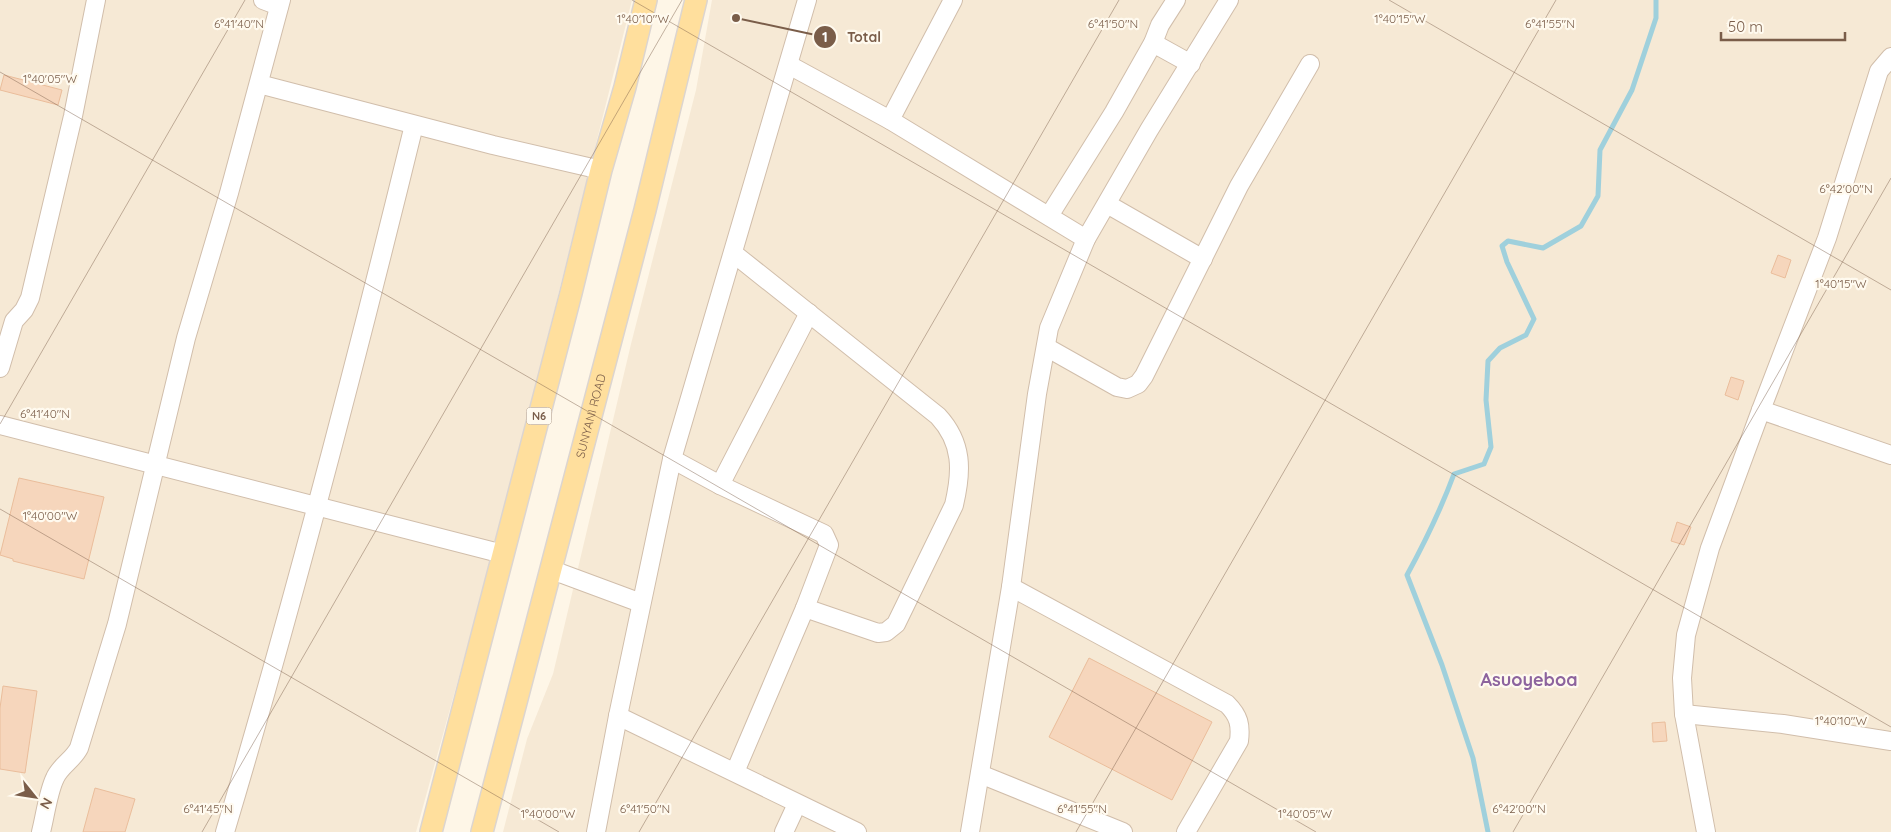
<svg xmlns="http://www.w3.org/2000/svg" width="1891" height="832" viewBox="0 0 1891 832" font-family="Quicksand,sans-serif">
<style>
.residential{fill:#f6e9d5}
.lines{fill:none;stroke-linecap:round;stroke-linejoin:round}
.stream{stroke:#9fd0dc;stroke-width:5}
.building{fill:#f6d6bc;stroke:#eabd9b}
.minor-casing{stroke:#d1beab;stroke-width:20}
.major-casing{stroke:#dcd5d0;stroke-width:24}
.minor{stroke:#fff;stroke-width:18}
.major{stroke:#ffdf9d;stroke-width:21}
.ticks{fill:none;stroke:#7a5d49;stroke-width:1;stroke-opacity:0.45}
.labels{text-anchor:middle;stroke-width:4.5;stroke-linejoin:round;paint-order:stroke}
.shield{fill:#fffaef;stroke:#a28c7b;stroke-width:1}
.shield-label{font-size:11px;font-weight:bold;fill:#7a5d49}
.street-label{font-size:12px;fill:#7a5d49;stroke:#fffaef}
.district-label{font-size:18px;font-weight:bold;fill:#8d649e;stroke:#fffaef}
.ticks-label{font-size:12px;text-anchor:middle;fill:#7a5d49;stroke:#fffaef;stroke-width:4.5;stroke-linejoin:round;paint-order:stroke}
.leader{fill:none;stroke:#7a5d49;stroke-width:2}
.callout-dot{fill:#7a5d49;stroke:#fffaef;stroke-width:2}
.mark-label{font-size:15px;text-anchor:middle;font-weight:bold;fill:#fff}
.callout-label{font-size:14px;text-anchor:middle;font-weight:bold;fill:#7a5d49;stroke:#fffaef;stroke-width:4.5;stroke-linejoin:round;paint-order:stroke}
</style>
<rect width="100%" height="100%" fill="#fef6e7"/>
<!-- residential -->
<g class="residential">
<path d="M0 0H632L497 539 416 832H0Z"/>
<path d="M712 0H1891V832H503L527 739 553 674 631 344 696 90Z"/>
</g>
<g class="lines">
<!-- stream -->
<path class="stream" d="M1488 832 1473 758 1442 665 1407 575C1425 542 1441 509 1454 474L1484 464 1491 447 1486 400 1488 361 1500 348 1526 335 1534 319 1507 262 1502 246 1508 241 1543 248 1581 226 1598 196 1600 150 1632 90 1656 18V0"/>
</g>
<!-- building -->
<g class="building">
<path d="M4 75 62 90 58 105 0 90Z"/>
<path d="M1778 255 1791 260 1785 278 1771 273Z"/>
<path d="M1731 377 1744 381 1738 400 1725 395Z"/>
<path d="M19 478 104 497 84 579 13 561V559L0 555Z"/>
<path d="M1677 522 1691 527 1684 545 1671 541Z"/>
<path d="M1089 658 1212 722 1172 800 1049 737Z"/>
<path d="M3 686 37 691 25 773 0 769V708Z"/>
<path d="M1665 722 1667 741 1653 742 1652 723Z"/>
<path d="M95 788 135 799 125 832H83Z"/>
</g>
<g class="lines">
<!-- minor casing -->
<g class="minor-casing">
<g id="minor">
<path d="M263 0 279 6"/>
<path d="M1153 43 1191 64"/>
<path d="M789 65 890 120 1086 239"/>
<path d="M259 84 493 145 601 170"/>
<path d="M890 120 953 0"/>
<path d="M1107 204 1203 259"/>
<path d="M1049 216 1114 112 1153 43 1160 25 1176 0"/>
<path d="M733 253 938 416C963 443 962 471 954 505L896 624 886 632 878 633 805 608"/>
<path d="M1046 347 1117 387 1127 389 1138 384 1144 376 1239 186 1310 64"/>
<path d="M0 368 14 321 24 310 30 298 73 116 96 0"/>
<path d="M1761 410 1891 455"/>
<path d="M0 425 503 554"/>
<path d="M672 459 720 485 824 534 829 545 805 608 735 772"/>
<path d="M720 485 809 313"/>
<path d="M552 570 641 603"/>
<path d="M1011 587 1227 704C1239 716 1241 725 1239 741L1186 832"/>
<path d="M1684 714 1783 724 1891 741"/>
<path d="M618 716 857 832"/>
<path d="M980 774 1123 832"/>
<path d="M41 832C45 817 48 792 55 778 60 766 73 760 79 748L117 624 186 338 229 193 281 0"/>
<path d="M225 832C295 598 356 362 414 125"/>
<path d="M596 832 618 716 672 459 807 0"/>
<path d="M784 832 797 804"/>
<path d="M970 832 1011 587 1037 394 1049 328 1086 239 1149 130 1229 0"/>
<path d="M1706 832 1684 714 1682 678 1686 635 1710 548 1761 410 1827 238 1879 71 1891 57"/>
</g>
</g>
<!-- major casing -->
<g class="major-casing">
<g id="major">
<path d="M431 832 571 293 601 170 625 87 646 0"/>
<path id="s1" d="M482 832 645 210 696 0"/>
</g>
</g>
<!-- minor -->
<use href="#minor" class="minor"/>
<!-- major -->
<use href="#major" class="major"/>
</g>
<!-- ticks -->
<path class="ticks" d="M632 0 1891 727M1389 0 1891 290M0 72 1316 832M0 424 245 0M0 509 559 832M202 832 682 0M639 832 1119 0M1076 832 1556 0M1513 832 1891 178"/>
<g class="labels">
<!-- shield labels -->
<rect class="shield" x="526.5" y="407.5" width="25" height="17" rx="4"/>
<g class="shield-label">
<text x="539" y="420">N6</text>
</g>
<!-- street labels -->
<g class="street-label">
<text dy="4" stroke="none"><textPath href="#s1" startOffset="430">SUNYANI ROAD</textPath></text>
</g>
<!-- district labels -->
<g class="district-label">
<text x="1529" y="686">Asuoyeboa</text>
</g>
</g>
<g class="ticks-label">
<text x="643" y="23">1°40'10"W</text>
<text x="1400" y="23">1°40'15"W</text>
<text x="239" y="28">6°41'40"N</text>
<text x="1113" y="28">6°41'50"N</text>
<text x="1550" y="28">6°41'55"N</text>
<text x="50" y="83">1°40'05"W</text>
<text x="1846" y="193">6°42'00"N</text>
<text x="1841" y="288">1°40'15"W</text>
<text x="45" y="418">6°41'40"N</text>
<text x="50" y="520">1°40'00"W</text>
<text x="1841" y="725">1°40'10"W</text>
<text x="208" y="813">6°41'45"N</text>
<text x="645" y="813">6°41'50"N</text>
<text x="1082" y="813">6°41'55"N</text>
<text x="1519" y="813">6°42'00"N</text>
<text x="548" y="818">1°40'00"W</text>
<text x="1305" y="818">1°40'05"W</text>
</g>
<!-- callouts -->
<path class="leader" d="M736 18L825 37"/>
<g class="callout-dot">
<circle cx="736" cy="18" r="5"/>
<circle cx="825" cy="37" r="12"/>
</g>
<g class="mark-label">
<text x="825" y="42">1</text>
</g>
<g class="callout-label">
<text x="864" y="42">Total</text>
</g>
<!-- north arrow -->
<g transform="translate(35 797) rotate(120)" stroke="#fffaef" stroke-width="4" paint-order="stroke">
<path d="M0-4L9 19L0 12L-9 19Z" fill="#7a5d49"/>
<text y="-8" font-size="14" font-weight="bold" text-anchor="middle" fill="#7a5d49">N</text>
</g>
<!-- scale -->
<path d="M1721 32v8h124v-8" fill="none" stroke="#7a5d49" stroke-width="2.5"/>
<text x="1728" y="32" font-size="15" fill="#7a5d49" stroke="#fffaef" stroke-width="4" paint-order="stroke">50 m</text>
</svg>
